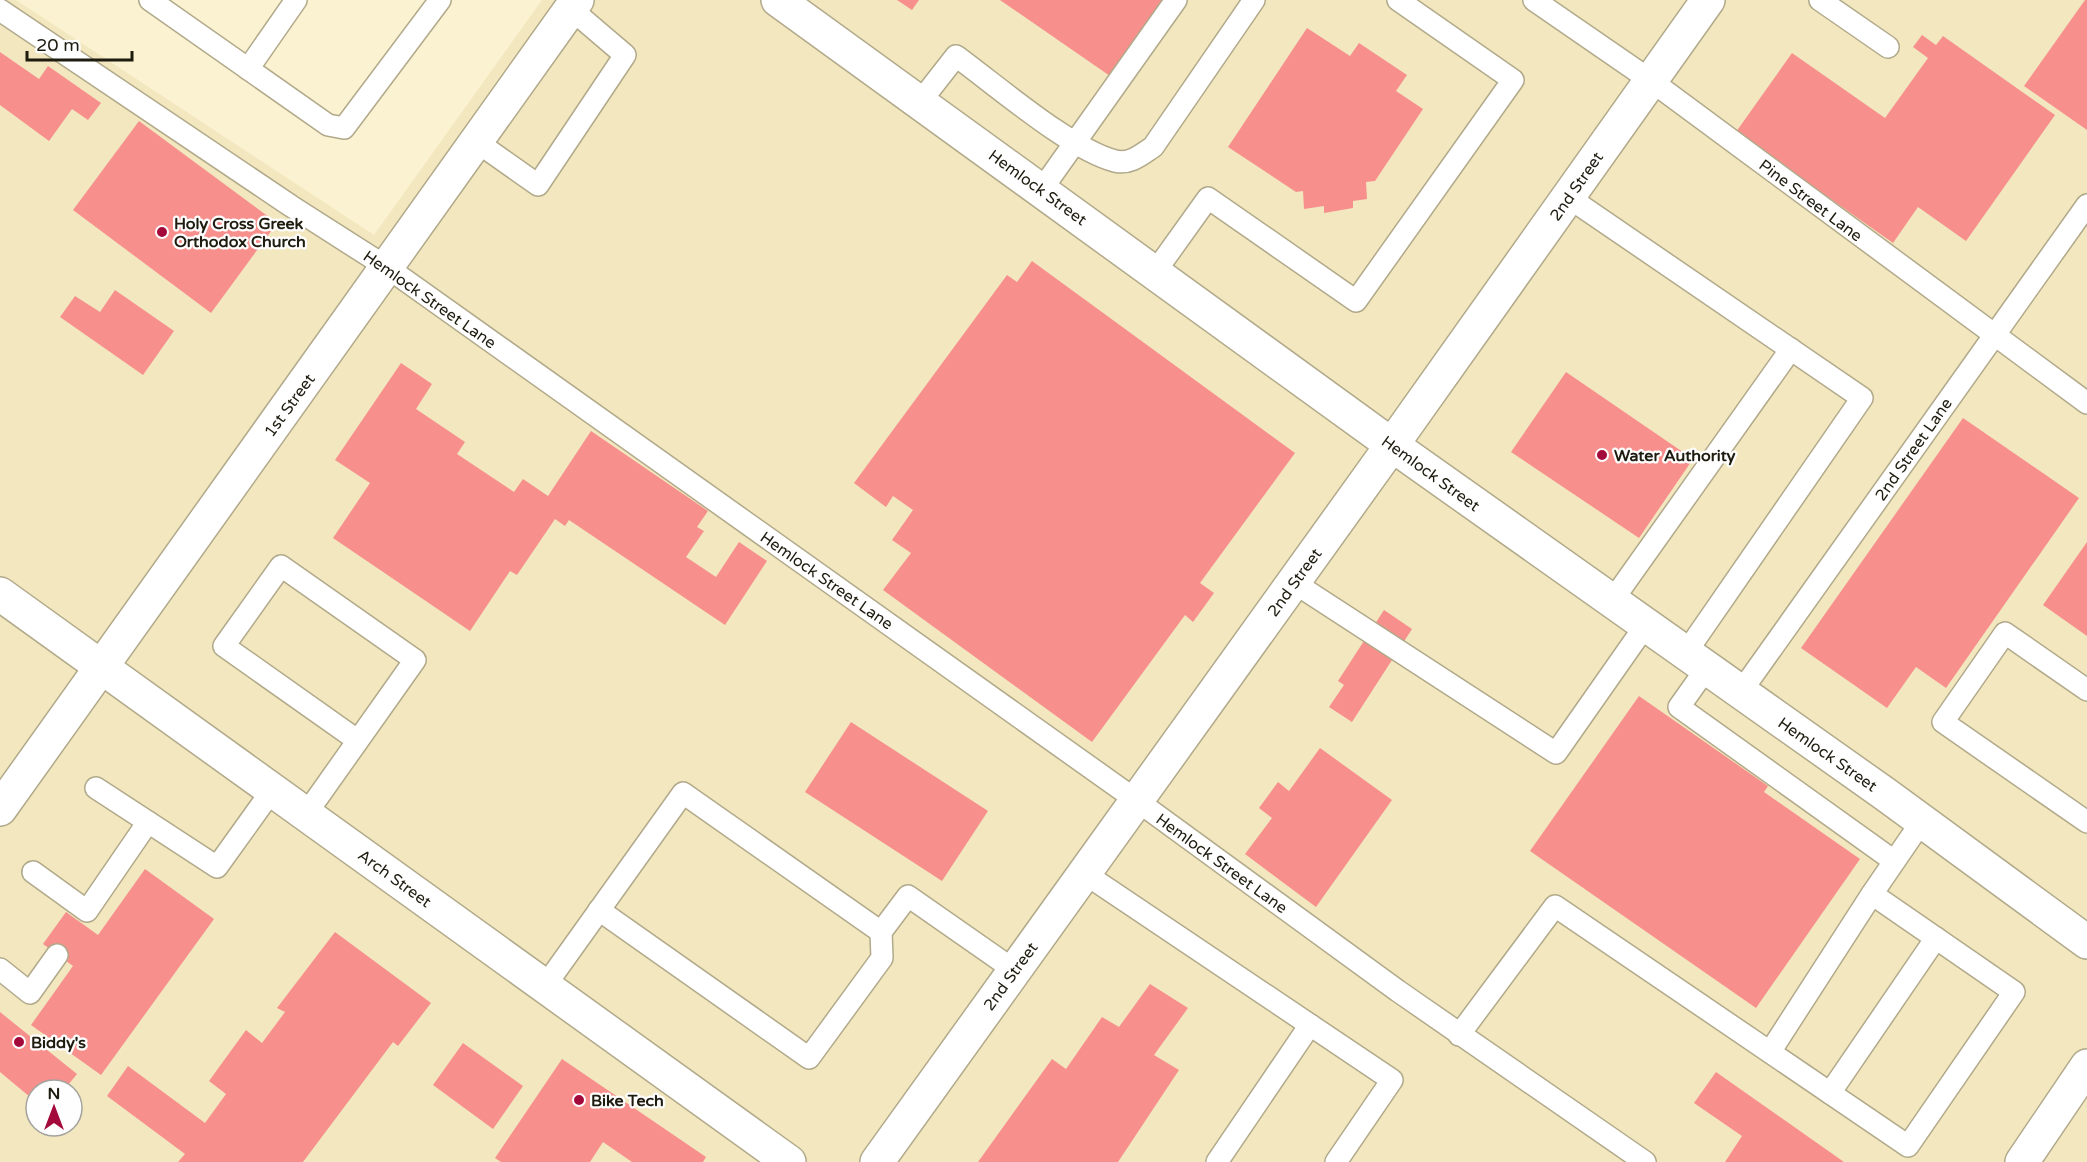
<svg xmlns="http://www.w3.org/2000/svg" width="2087" height="1162" viewBox="0 0 2087 1162" font-family="'Varela Round',sans-serif">
<style>
.built{fill:#f2e7bf;fill-rule:evenodd}
.building{fill:#f7908d}
.lines{fill:none;stroke-linecap:round;stroke-linejoin:round}
.lane-casing{stroke:#b1a98a;stroke-width:24}
.street-casing{stroke:#b1a98a;stroke-width:36}
.secondary-casing{stroke:#b1a98a;stroke-width:36}
.lane{stroke:#fff;stroke-width:21}
.street{stroke:#fff;stroke-width:33}
.secondary{stroke:#fff;stroke-width:33}
.poi-dot{fill:#a4093b;stroke:#fefefe;stroke-width:2}
.labels{text-anchor:middle;stroke-width:4.5;stroke-linejoin:round;paint-order:stroke}
.street-label{font-size:16px;fill:#1e1b0f;stroke:#fefefe}
.poi-label{font-size:16px;font-weight:bold;fill:#1e1b0f;stroke:#fefefe;text-anchor:start}
</style>
<rect width="100%" height="100%" fill="#faf2d1"/>
<!-- built -->
<path class="built" d="M0 0H16L374 235 542 0H2087V1162H0ZM36 1090H72V1126H36Z"/>
<!-- building -->
<g class="building">
<path d="M897 0H919L912 10Z"/>
<path d="M1000 0H1167L1110 76Z"/>
<path d="M2085 0H2087V130L2024 86Z"/>
<path d="M1307 28 1350 56 1359 43 1407 75 1396 91 1423 109 1375 181 1366 182 1367 199 1353 201V208L1324 213V206L1304 209 1303 191 1296 192 1228 147Z"/>
<path d="M1922 35 1936 45 1943 36 2055 115 1966 241 1918 207 1893 243 1736 132 1792 53 1885 118 1928 58 1913 47Z"/>
<path d="M0 52 39 79 48 66 101 103 88 120 72 109 49 141 0 105Z"/>
<path d="M139 121 277 223 211 313 73 210Z"/>
<path d="M1032 261 1295 453 1200 583 1214 593 1193 622 1185 615 1092 742 883 590 911 553 892 540 913 510 893 496 886 507 854 483 1007 275 1017 282Z"/>
<path d="M115 290 174 331 143 375 60 317 75 296 100 312Z"/>
<path d="M401 363 432 384 416 409 465 442 457 454 514 492 523 479 548 496 591 431 708 511 697 527 704 531 686 557 716 577 739 542 767 561 725 625 569 520 565 526 555 519 517 575 510 571 470 631 333 538 370 483 335 460Z"/>
<path d="M1566 372 1693 459 1639 538 1511 452Z"/>
<path d="M1963 418 2079 498 1946 688 1916 667 1887 708 1801 648Z"/>
<path d="M2087 542V636L2043 605Z"/>
<path d="M1384 610 1412 629 1352 722 1329 707 1344 685 1338 681Z"/>
<path d="M1639 696 1768 786 1764 792 1860 859 1756 1008 1530 851Z"/>
<path d="M851 722 988 811 942 881 805 792Z"/>
<path d="M1320 748 1392 800 1316 907 1245 854 1272 818 1259 808 1278 782 1289 791Z"/>
<path d="M145 869 214 919 101 1075 31 1025 73 966 43 944 66 912 98 935Z"/>
<path d="M335 932 431 1003 398 1046 393 1042 303 1162H178L185 1154 107 1096 128 1066 205 1123 226 1094 209 1081 246 1030 262 1043 285 1012 277 1008Z"/>
<path d="M1150 984 1188 1008 1154 1055 1179 1070 1118 1162H978L1052 1059 1066 1069 1102 1017 1119 1027Z"/>
<path d="M0 1012 77 1074 64 1090H36V1102L0 1072Z"/>
<path d="M463 1043 523 1086 493 1129 433 1085Z"/>
<path d="M562 1059 706 1157 703 1162H632L603 1142 590 1162H501L495 1158Z"/>
<path d="M1716 1072 1844 1162H1725L1742 1136 1694 1103Z"/>
</g>
<g class="lines">
<!-- lane casing -->
<g class="lane-casing">
<g id="lane">
<path d="M150 0 328 125 344 128 440 0"/>
<path d="M1534 0 1650 80 2087 403"/>
<path d="M1820 0 1888 47"/>
<path d="M0 10 291 206 388 268 1136 800 1398 991 1645 1162"/>
<path d="M248 69 296 0"/>
<path d="M920 102 956 56C996 85 1071 150 1115 161 1130 165 1142 154 1153 147L1254 0"/>
<path d="M477 142 538 185 625 55 571 9"/>
<path d="M1042 189 1176 0"/>
<path d="M1568 197 1862 398 1685 654"/>
<path d="M1155 272 1208 198 1356 301 1513 80 1398 0"/>
<path d="M1293 582 1556 753 1645 626"/>
<path d="M1612 601 1791 349"/>
<path d="M1706 669 1679 707 1894 861"/>
<path d="M2087 690 2005 633 1943 722 2087 822"/>
<path d="M1740 693 2087 205"/>
<path d="M96 788 217 867 273 789"/>
<path d="M306 814 415 660 281 566 224 646 357 740"/>
<path d="M33 872 87 911 148 822"/>
<path d="M1084 873 1392 1080 1336 1162"/>
<path d="M599 910 809 1058 882 958 881 932"/>
<path d="M0 969 30 993 57 955"/>
<path d="M545 986 683 793 881 932 908 896 1014 970"/>
<path d="M1459 1035 1555 906 1908 1146 2014 992 1872 894 1922 821"/>
<path d="M1770 1052 1872 894"/>
<path d="M1830 1093 1936 938"/>
<path d="M1217 1162 1310 1025"/>
</g>
</g>
<!-- street casing -->
<g class="street-casing">
<g id="street">
<path d="M778 0 1392 445 1885 794 2087 942"/>
<path d="M0 594 789 1162"/>
<path d="M2022 1162 2087 1066"/>
</g>
</g>
<!-- secondary casing -->
<g class="secondary-casing">
<g id="secondary">
<path d="M0 809 577 0"/>
<path d="M877 1162 1392 445 1708 0"/>
</g>
</g>
<!-- lane -->
<use href="#lane" class="lane"/>
<!-- street -->
<use href="#street" class="street"/>
<!-- secondary -->
<use href="#secondary" class="secondary"/>
</g>
<!-- markers -->
<g class="poi-dot">
<circle cx="162" cy="232" r="6"/>
<circle cx="1602" cy="455" r="6"/>
<circle cx="19" cy="1042" r="6"/>
<circle cx="579" cy="1100" r="6"/>
</g>
<g class="labels">
<!-- street labels -->
<g class="street-label">
<text transform="translate(1576 186) rotate(-55)" y="6">2nd Street</text>
<text transform="translate(1038 187) rotate(36)" y="6">Hemlock Street</text>
<text transform="translate(1811 200) rotate(37)" y="6">Pine Street Lane</text>
<text transform="translate(430 299) rotate(35)" y="6">Hemlock Street Lane</text>
<text transform="translate(289 405) rotate(-54)" y="6">1st Street</text>
<text transform="translate(1913 449) rotate(-55)" y="6">2nd Street Lane</text>
<text transform="translate(1431 473) rotate(36)" y="6">Hemlock Street</text>
<text transform="translate(827 580) rotate(35)" y="6">Hemlock Street Lane</text>
<text transform="translate(1294 582) rotate(-54)" y="6">2nd Street</text>
<text transform="translate(1828 754) rotate(35)" y="6">Hemlock Street</text>
<text transform="translate(1222 863) rotate(36)" y="6">Hemlock Street Lane</text>
<text transform="translate(395 878) rotate(36)" y="6">Arch Street</text>
<text transform="translate(1010 976) rotate(-54)" y="6">2nd Street</text>
</g>
<!-- poi labels -->
<g class="poi-label">
<text x="174" y="229">Holy Cross Greek<tspan x="174" dy="18">Orthodox Church</tspan></text>
<text x="1614" y="461">Water Authority</text>
<text x="31" y="1048">Biddy's</text>
<text x="591" y="1106">Bike Tech</text>
</g>
</g>
<!-- north arrow -->
<g transform="translate(54 1108)"><circle r="28" fill="#fefefe" stroke="#a4a39e" stroke-width="1.5"/>
<path d="M0-4.5L10 22L0 15L-10 22Z" fill="#a4093b"/>
<text y="-9" font-size="16" font-weight="bold" text-anchor="middle" fill="#1e1b0f">N</text>
</g>
<!-- scale -->
<path d="M27 51v9h105v-9" fill="none" stroke="#1e1b0f" stroke-width="3"/>
<text x="36" y="51" font-size="18" fill="#1e1b0f" stroke="#fefefe" stroke-width="4.5" paint-order="stroke">20 m</text>
</svg>
